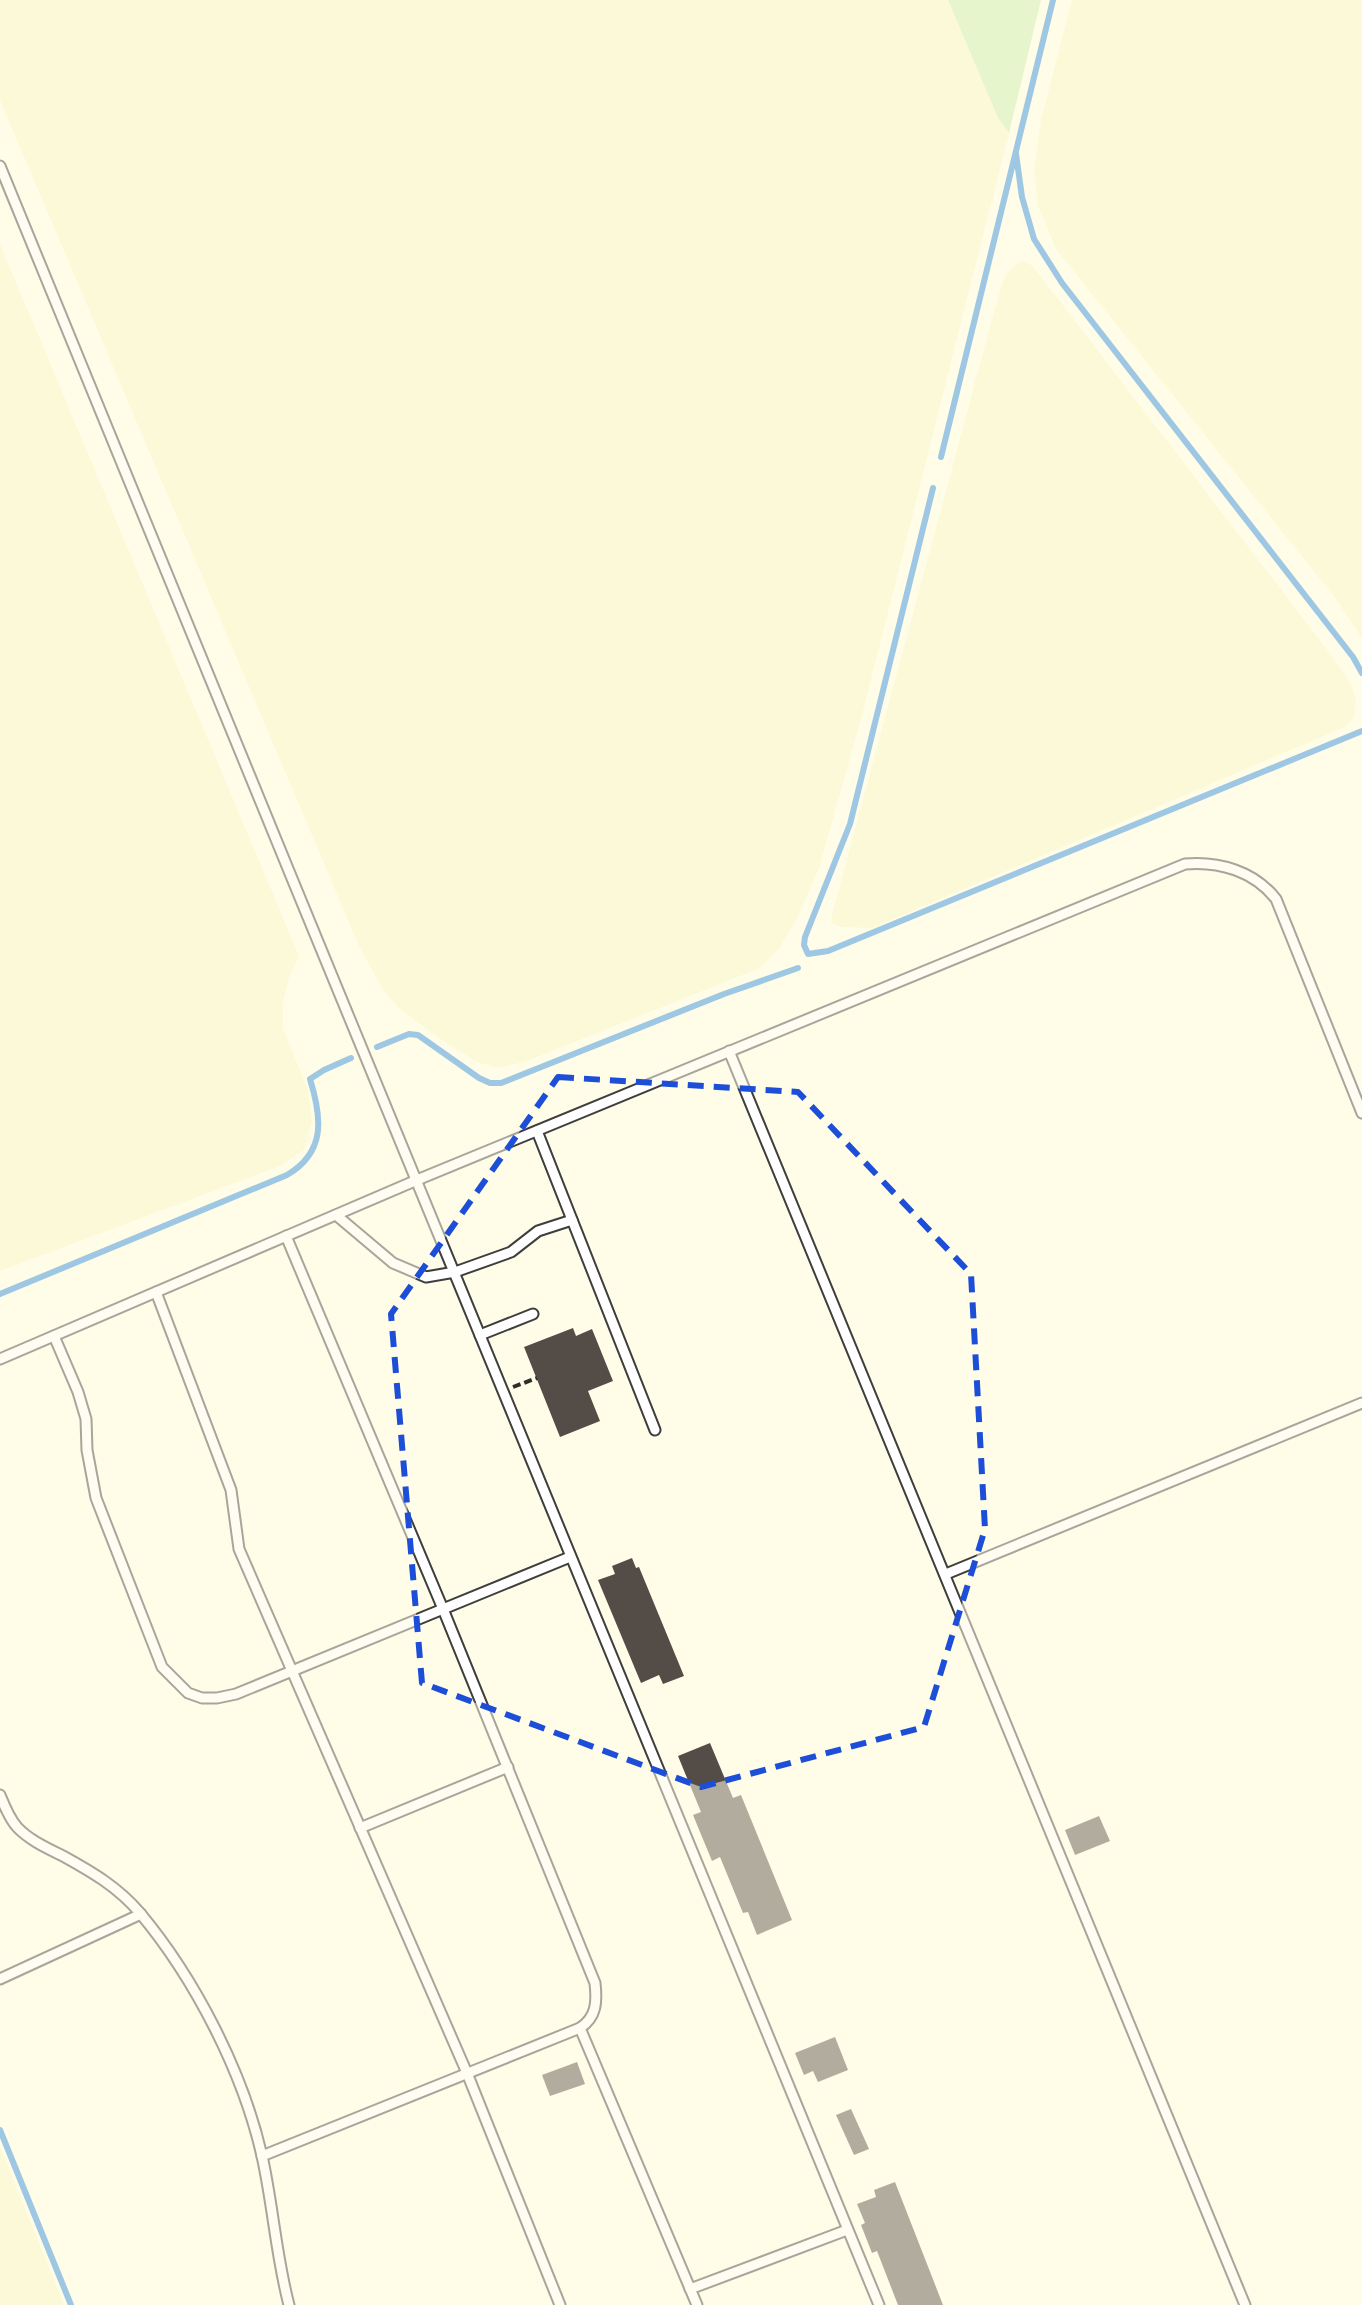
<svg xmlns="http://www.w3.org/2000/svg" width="1362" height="2305" viewBox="0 0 1362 2305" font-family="'IBM Plex Serif',serif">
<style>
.farmland{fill:#f8f7c5}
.green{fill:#cbedae}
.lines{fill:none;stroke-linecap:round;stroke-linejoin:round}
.stream{stroke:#2688db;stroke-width:6}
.building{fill:#544c46}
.service-casing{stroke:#3e3e3e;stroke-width:13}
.path{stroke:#2d2d2d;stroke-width:4;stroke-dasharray:8 4;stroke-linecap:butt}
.service{stroke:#fff;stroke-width:9}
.marked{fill:none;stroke:#1d4ed8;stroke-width:6;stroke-dasharray:16 10;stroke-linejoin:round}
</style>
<rect width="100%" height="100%" fill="#fffce8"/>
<!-- farmland -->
<g class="farmland">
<path d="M0 0H948L998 118 1009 133 862 715 819 868 797 918 779 949 760 968 527 1061 498 1068 477 1062 434 1035 399 1008 383 990 359 946 0 100Z"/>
<path d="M1072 0H1362V638L1336 599 1056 249 1038 206 1034 169 1041 120Z"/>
<path d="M0 244 299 956 289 977 283 1003V1029L308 1090 312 1121 304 1150 280 1166 0 1271Z"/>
<path d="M1023 261 1031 265 1042 278 1335 660 1351 684 1356 701 1354 717 1347 726 872 928 841 927 831 923 833 911 1000 290 1006 274 1017 263Z"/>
<path d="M0 2147 64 2305H0Z"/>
</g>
<!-- green -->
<path class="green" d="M948 0H1041L1009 133 998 118Z"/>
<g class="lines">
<!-- stream -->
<g class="stream">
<path d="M1016 154 1022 197 1034 239 1062 283 1353 657 1362 673"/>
<path d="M941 457 1053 0"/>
<path d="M933 488 850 824 805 937 804 945 808 954 828 951 1362 731"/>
<path d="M377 1047 409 1034 418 1035 479 1078 490 1083H501L724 994 798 968"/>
<path d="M0 1294 287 1175C326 1152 322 1118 310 1079L324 1070 351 1058"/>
<path d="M0 2130 71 2305"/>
</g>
</g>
<!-- building -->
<g class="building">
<path d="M573 1328 576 1336 592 1329 613 1381 588 1391 600 1421 560 1437 524 1347Z"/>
<path d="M632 1558 636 1568 639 1567 684 1676 663 1684 659 1675 641 1683 598 1580 615 1574 612 1566Z"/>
<path d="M710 1743 733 1798 741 1795 792 1920 757 1935 748 1912 743 1913 720 1857 712 1861 693 1815 701 1812 678 1756Z"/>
<path d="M1099 1816 1110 1841 1075 1855 1065 1830Z"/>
<path d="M835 2037 848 2070 818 2082 813 2071 804 2075 795 2053Z"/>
<path d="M577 2062 585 2084 550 2096 542 2075Z"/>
<path d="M851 2109 869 2149 854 2155 836 2115Z"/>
<path d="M895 2182 943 2305H898L877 2251 872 2253 861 2225 865 2223 857 2204 876 2197 874 2190Z"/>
</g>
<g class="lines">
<!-- service casing -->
<g class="service-casing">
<g id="service">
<path d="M0 166C293 879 583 1593 879 2305"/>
<path d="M729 1051 1245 2305"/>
<path d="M537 1131 655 1430"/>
<path d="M336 1215 393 1263 426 1277 455 1272 511 1252 538 1231 572 1220"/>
<path d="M156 1292 231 1490 239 1549 467 2073 560 2305"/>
<path d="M480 1335 533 1314"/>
<path d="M54 1336 78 1392 86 1419 87 1450 96 1498 162 1667 188 1693 202 1698H217L236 1694 443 1609 286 1236"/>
<path d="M0 1359 417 1180 1185 864C1219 861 1254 871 1276 899L1362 1113"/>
<path d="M946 1574 1362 1403"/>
<path d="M0 1795C4 1805 9 1818 17 1827 29 1840 47 1848 63 1856 92 1872 118 1887 140 1913 195 1979 243 2072 262 2156 273 2205 276 2256 289 2305"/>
<path d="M360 1828 508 1767"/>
<path d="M0 1979 141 1914"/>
<path d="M580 2028 697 2305"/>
<path d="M262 2156 580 2028C597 2017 597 2001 595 1983L443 1609 570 1557"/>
<path d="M690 2289 847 2230"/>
</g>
</g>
<!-- path -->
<path class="path" d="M513 1387 537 1378"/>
<!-- service -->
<use href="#service" class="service"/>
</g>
<!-- marked area -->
<path d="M0 0H1362V2305H0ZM558 1077 798 1092 971 1274 985 1529 924 1727 701 1787 422 1683 391 1314Z" fill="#fffce8" fill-opacity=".55" fill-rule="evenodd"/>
<path class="marked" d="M558 1077 798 1092 971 1274 985 1529 924 1727 701 1787 422 1683 391 1314Z"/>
</svg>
